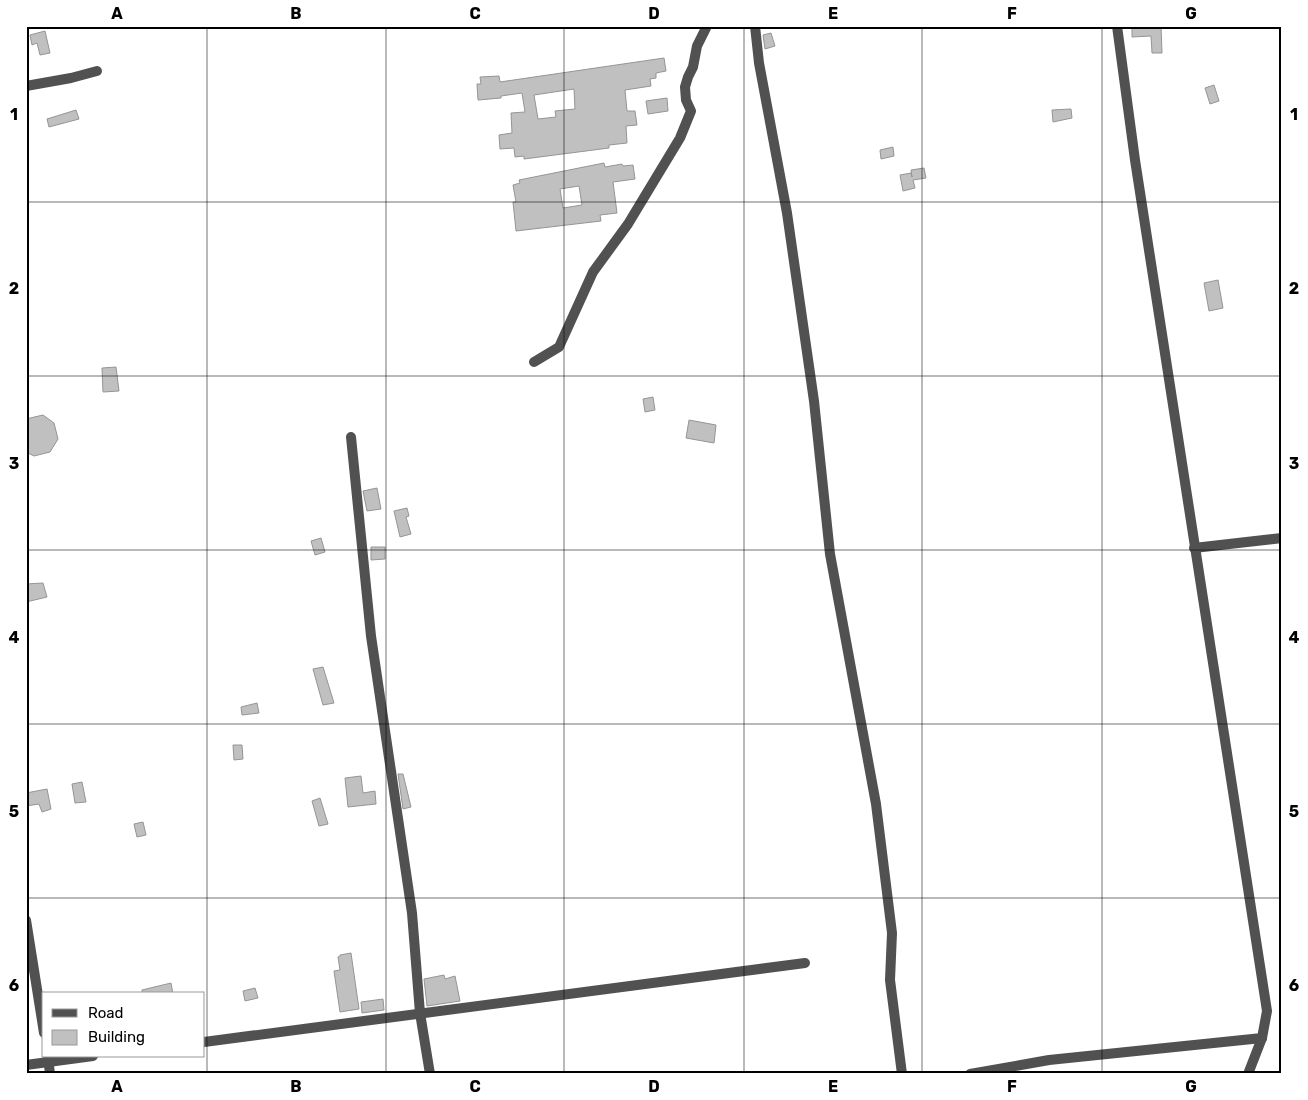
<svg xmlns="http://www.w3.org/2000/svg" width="1308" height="1100" viewBox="0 0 1308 1100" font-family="Rubik,sans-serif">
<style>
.building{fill:#c0c0c0;stroke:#959595;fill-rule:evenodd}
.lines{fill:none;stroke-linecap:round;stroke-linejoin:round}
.street{stroke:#515151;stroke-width:10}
.grid{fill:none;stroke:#000;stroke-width:1;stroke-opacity:0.55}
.neatline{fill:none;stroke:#000;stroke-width:2}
.grid-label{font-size:16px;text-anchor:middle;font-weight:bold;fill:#000}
</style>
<rect width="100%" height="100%" fill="#fff"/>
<!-- building -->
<g class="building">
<path d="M1132 26H1161L1162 53H1152L1151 36 1132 37Z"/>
<path d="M45 31 50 53 40 55 37 43 32 45 30 35Z"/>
<path d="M771 33 775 46 765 49 763 35Z"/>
<path d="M664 58 666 71 656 73V78L650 79 651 86 625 90 627 111H635L637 125 626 126 627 143 609 145V148L524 159V156L515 157 514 148 500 149 499 135 512 133 511 113 525 112 522 93 501 96V98L478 100 477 84H481L480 77 499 76 500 82ZM574 89 575 109 555 111 556 117 538 119 534 95Z"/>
<path d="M1214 85 1219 101 1210 104 1205 88Z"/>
<path d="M667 98 668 111 648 114 646 101Z"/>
<path d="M1071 109 1072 118 1053 122 1052 110Z"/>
<path d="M76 110 79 119 49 127 47 119Z"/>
<path d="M893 147 894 156 881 159 880 150Z"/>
<path d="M604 163 605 167 622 164 623 166 633 165 635 179 613 182 617 213 600 215 601 221 516 231 513 202H516L513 185 520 183 519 180ZM579 186 582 205 563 208 560 189Z"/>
<path d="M924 168 926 178 913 180 915 188 903 191 900 175 911 173 912 177 911 170Z"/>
<path d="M1218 280 1223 308 1209 311 1204 283Z"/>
<path d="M116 367 119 391 103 392 102 368Z"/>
<path d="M653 397 655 410 645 412 643 399Z"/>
<path d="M43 415 54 423 58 439 50 452 34 456 26 452V419Z"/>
<path d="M689 420 716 425 714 443 686 438Z"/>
<path d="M377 488 381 509 367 511 363 491Z"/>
<path d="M407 508 409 516 406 517 411 534 400 537 394 511Z"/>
<path d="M321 538 325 552 315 555 311 541Z"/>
<path d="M371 547H385V559L371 560Z"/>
<path d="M43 583 47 597 26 602V584Z"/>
<path d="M323 667 334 703 323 705 313 669Z"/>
<path d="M257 703 259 713 242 715 241 707Z"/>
<path d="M233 745H242L243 759 234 760Z"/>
<path d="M398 774H403L411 807 403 809Z"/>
<path d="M361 776 363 793 375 791 376 804 348 807 345 778Z"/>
<path d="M82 782 86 802 75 803 72 784Z"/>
<path d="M47 789 51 809 42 812 39 804 26 806V793Z"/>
<path d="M320 798 328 824 319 826 312 801Z"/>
<path d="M143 822 146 835 137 837 134 824Z"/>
<path d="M351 953 359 1009 340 1012 334 971 340 970 338 957 340 956V955Z"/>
<path d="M444 975 445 979 455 976 460 1001 427 1006 424 979Z"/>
<path d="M171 983 173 994H142V990Z"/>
<path d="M255 988 258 998 245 1001 243 991Z"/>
<path d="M383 999 384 1010 362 1013 361 1002Z"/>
</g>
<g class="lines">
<!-- street -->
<g class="street">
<path d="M755 26 759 63 787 213 814 401 830 554 876 804 892 933 890 980 902 1074"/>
<path d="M26 86 71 78 97 71"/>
<path d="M534 362 559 347 593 272 628 224 680 138 691 111 686 100 685 87 688 77 693 67 697 46 707 26"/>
<path d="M351 437 371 636 412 913 420 1013 430 1074"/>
<path d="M1194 548 1282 538"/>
<path d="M26 920 44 1033"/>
<path d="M204 1042 805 963"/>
<path d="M48 1057 50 1074"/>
<path d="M26 1065 93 1056"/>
<path d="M970 1074 1049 1060 1262 1038 1267 1011 1135 160 1117 26"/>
<path d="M1248 1074 1262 1038"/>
</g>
</g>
<!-- grid -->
<path class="grid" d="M207 26V1074M386 26V1074M564 26V1074M744 26V1074M922 26V1074M1102 26V1074M26 202H1282M26 376H1282M26 550H1282M26 724H1282M26 898H1282"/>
<!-- border -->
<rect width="1308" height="1100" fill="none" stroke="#ffffff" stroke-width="55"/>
<!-- legend -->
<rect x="42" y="992" width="162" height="65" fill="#ffffff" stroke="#999999"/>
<rect x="52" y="1009" width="25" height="8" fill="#515151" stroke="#999999"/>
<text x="88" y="1018" font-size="15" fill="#000000">Road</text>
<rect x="52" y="1030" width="25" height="15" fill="#c0c0c0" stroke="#999999"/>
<text x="88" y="1042" font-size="15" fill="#000000">Building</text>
<rect x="28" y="28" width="1252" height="1044" class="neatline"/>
<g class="grid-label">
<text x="117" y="19">A</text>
<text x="296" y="19">B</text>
<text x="475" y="19">C</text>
<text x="654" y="19">D</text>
<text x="833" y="19">E</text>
<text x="1012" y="19">F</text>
<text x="1191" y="19">G</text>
<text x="14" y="120">1</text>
<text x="1294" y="120">1</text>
<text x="14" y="294">2</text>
<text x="1294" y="294">2</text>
<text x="14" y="469">3</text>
<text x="1294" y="469">3</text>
<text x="14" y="643">4</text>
<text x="1294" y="643">4</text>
<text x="14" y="817">5</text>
<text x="1294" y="817">5</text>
<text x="14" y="991">6</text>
<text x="1294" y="991">6</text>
<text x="117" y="1092">A</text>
<text x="296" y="1092">B</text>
<text x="475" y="1092">C</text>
<text x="654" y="1092">D</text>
<text x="833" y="1092">E</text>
<text x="1012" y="1092">F</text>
<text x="1191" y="1092">G</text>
</g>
</svg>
